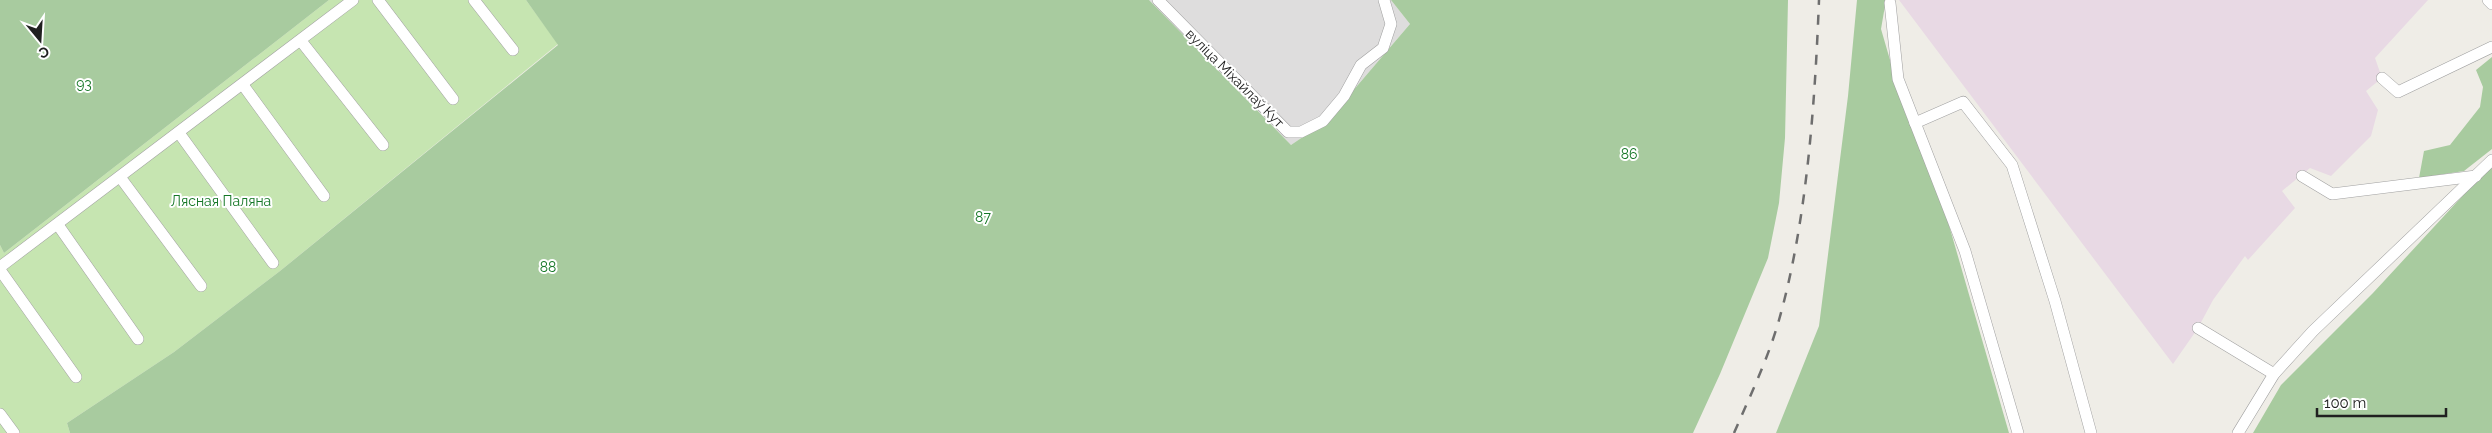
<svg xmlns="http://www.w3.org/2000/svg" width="2492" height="433" viewBox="0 0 2492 433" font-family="Raleway,sans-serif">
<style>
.residential{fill:#dedddd}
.industrial{fill:#e8d9e4}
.grass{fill:#c6e5b1}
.forest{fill:#a8cb9f}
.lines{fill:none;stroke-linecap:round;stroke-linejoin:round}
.minor-casing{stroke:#a1a1a1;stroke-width:12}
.minor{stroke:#fff;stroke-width:11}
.rail{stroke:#6e6e6e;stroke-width:2.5;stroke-dasharray:10 10;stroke-linecap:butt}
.labels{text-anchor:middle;stroke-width:4;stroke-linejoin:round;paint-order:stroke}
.street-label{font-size:14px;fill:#202020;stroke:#fff}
.park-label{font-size:14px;fill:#157726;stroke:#fff}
</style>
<rect width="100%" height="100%" fill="#efede7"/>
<!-- residential -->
<path class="residential" d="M1149 0H1391L1410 24 1328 120 1291 145Z"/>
<!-- industrial -->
<path class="industrial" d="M1899 0H2428L2375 58 2382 78 2366 91 2378 110 2371 136 2331 176 2310 168 2282 191 2295 208 2248 260 2245 256 2213 300 2198 328 2173 364Z"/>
<!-- grass -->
<path class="grass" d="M329 0H526L558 44 280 271 174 352 67 423 70 433H0V245L4 253Z"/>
<!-- forest -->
<g class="forest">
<path d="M0 0H329L4 253 0 245Z"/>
<path d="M526 0H1149L1291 145 1328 120 1410 24 1391 0H1788L1785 138 1779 203 1768 258 1720 374 1693 433H70L67 423 174 352 280 271 558 45Z"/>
<path d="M1857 0H1886L1881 29 1906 115 1944 208 2009 433H1776L1819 326 1848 96Z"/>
<path d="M2492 57V149L2464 171 2419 178 2424 151 2450 145 2480 107 2483 87 2476 70Z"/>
<path d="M2492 164V433H2253L2281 385 2373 293Z"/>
</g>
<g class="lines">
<!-- minor casing -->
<g class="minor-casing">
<g id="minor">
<path d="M378 0 453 99"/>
<path d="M474 0 513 50"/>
<path d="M1158 0 1288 132H1301L1323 121 1344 96 1361 65 1383 48 1391 24 1384 0"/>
<path d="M2488 0 2492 4"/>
<path d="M1890 3 1898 79 1965 251 2018 433"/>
<path d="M301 41 383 145"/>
<path d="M2382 78 2398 92 2492 47"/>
<path d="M243 85 324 196"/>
<path d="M1915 123 1963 102 2012 165 2055 301 2091 433"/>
<path d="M179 133 273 263"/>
<path d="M2302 176 2332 194 2476 176"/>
<path d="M120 177 201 286"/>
<path d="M58 225 138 339"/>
<path d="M0 267 353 0"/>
<path d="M0 270 76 377"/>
<path d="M2198 328 2274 374"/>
<path d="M0 414 14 433"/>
<path d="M2238 433 2274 374 2313 331 2492 160"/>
</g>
</g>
<!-- minor -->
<use href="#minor" class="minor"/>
<!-- rail -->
<path class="rail" d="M1734 433C1750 396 1768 359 1779 320 1807 221 1815 103 1819 0"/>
</g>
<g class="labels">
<!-- street labels -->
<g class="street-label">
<text transform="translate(1235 78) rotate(45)" y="5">вуліца Міхайлаў Кут</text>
</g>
<!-- park labels -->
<g class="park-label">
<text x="84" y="89">93</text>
<text x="1629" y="159">86</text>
<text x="221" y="206">Лясная Паляна</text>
<text x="983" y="222">87</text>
<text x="548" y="272">88</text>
</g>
</g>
<!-- north arrow -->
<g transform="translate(40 40) rotate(162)" stroke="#ffffff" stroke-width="4" paint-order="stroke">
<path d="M0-4L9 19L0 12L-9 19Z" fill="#202020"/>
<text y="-8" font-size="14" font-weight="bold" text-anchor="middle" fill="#202020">С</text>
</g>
<!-- scale -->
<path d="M2317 408v8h129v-8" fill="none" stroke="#202020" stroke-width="2.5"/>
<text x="2324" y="408" font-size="15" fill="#202020" stroke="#ffffff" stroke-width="4" paint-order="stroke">100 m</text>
</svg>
